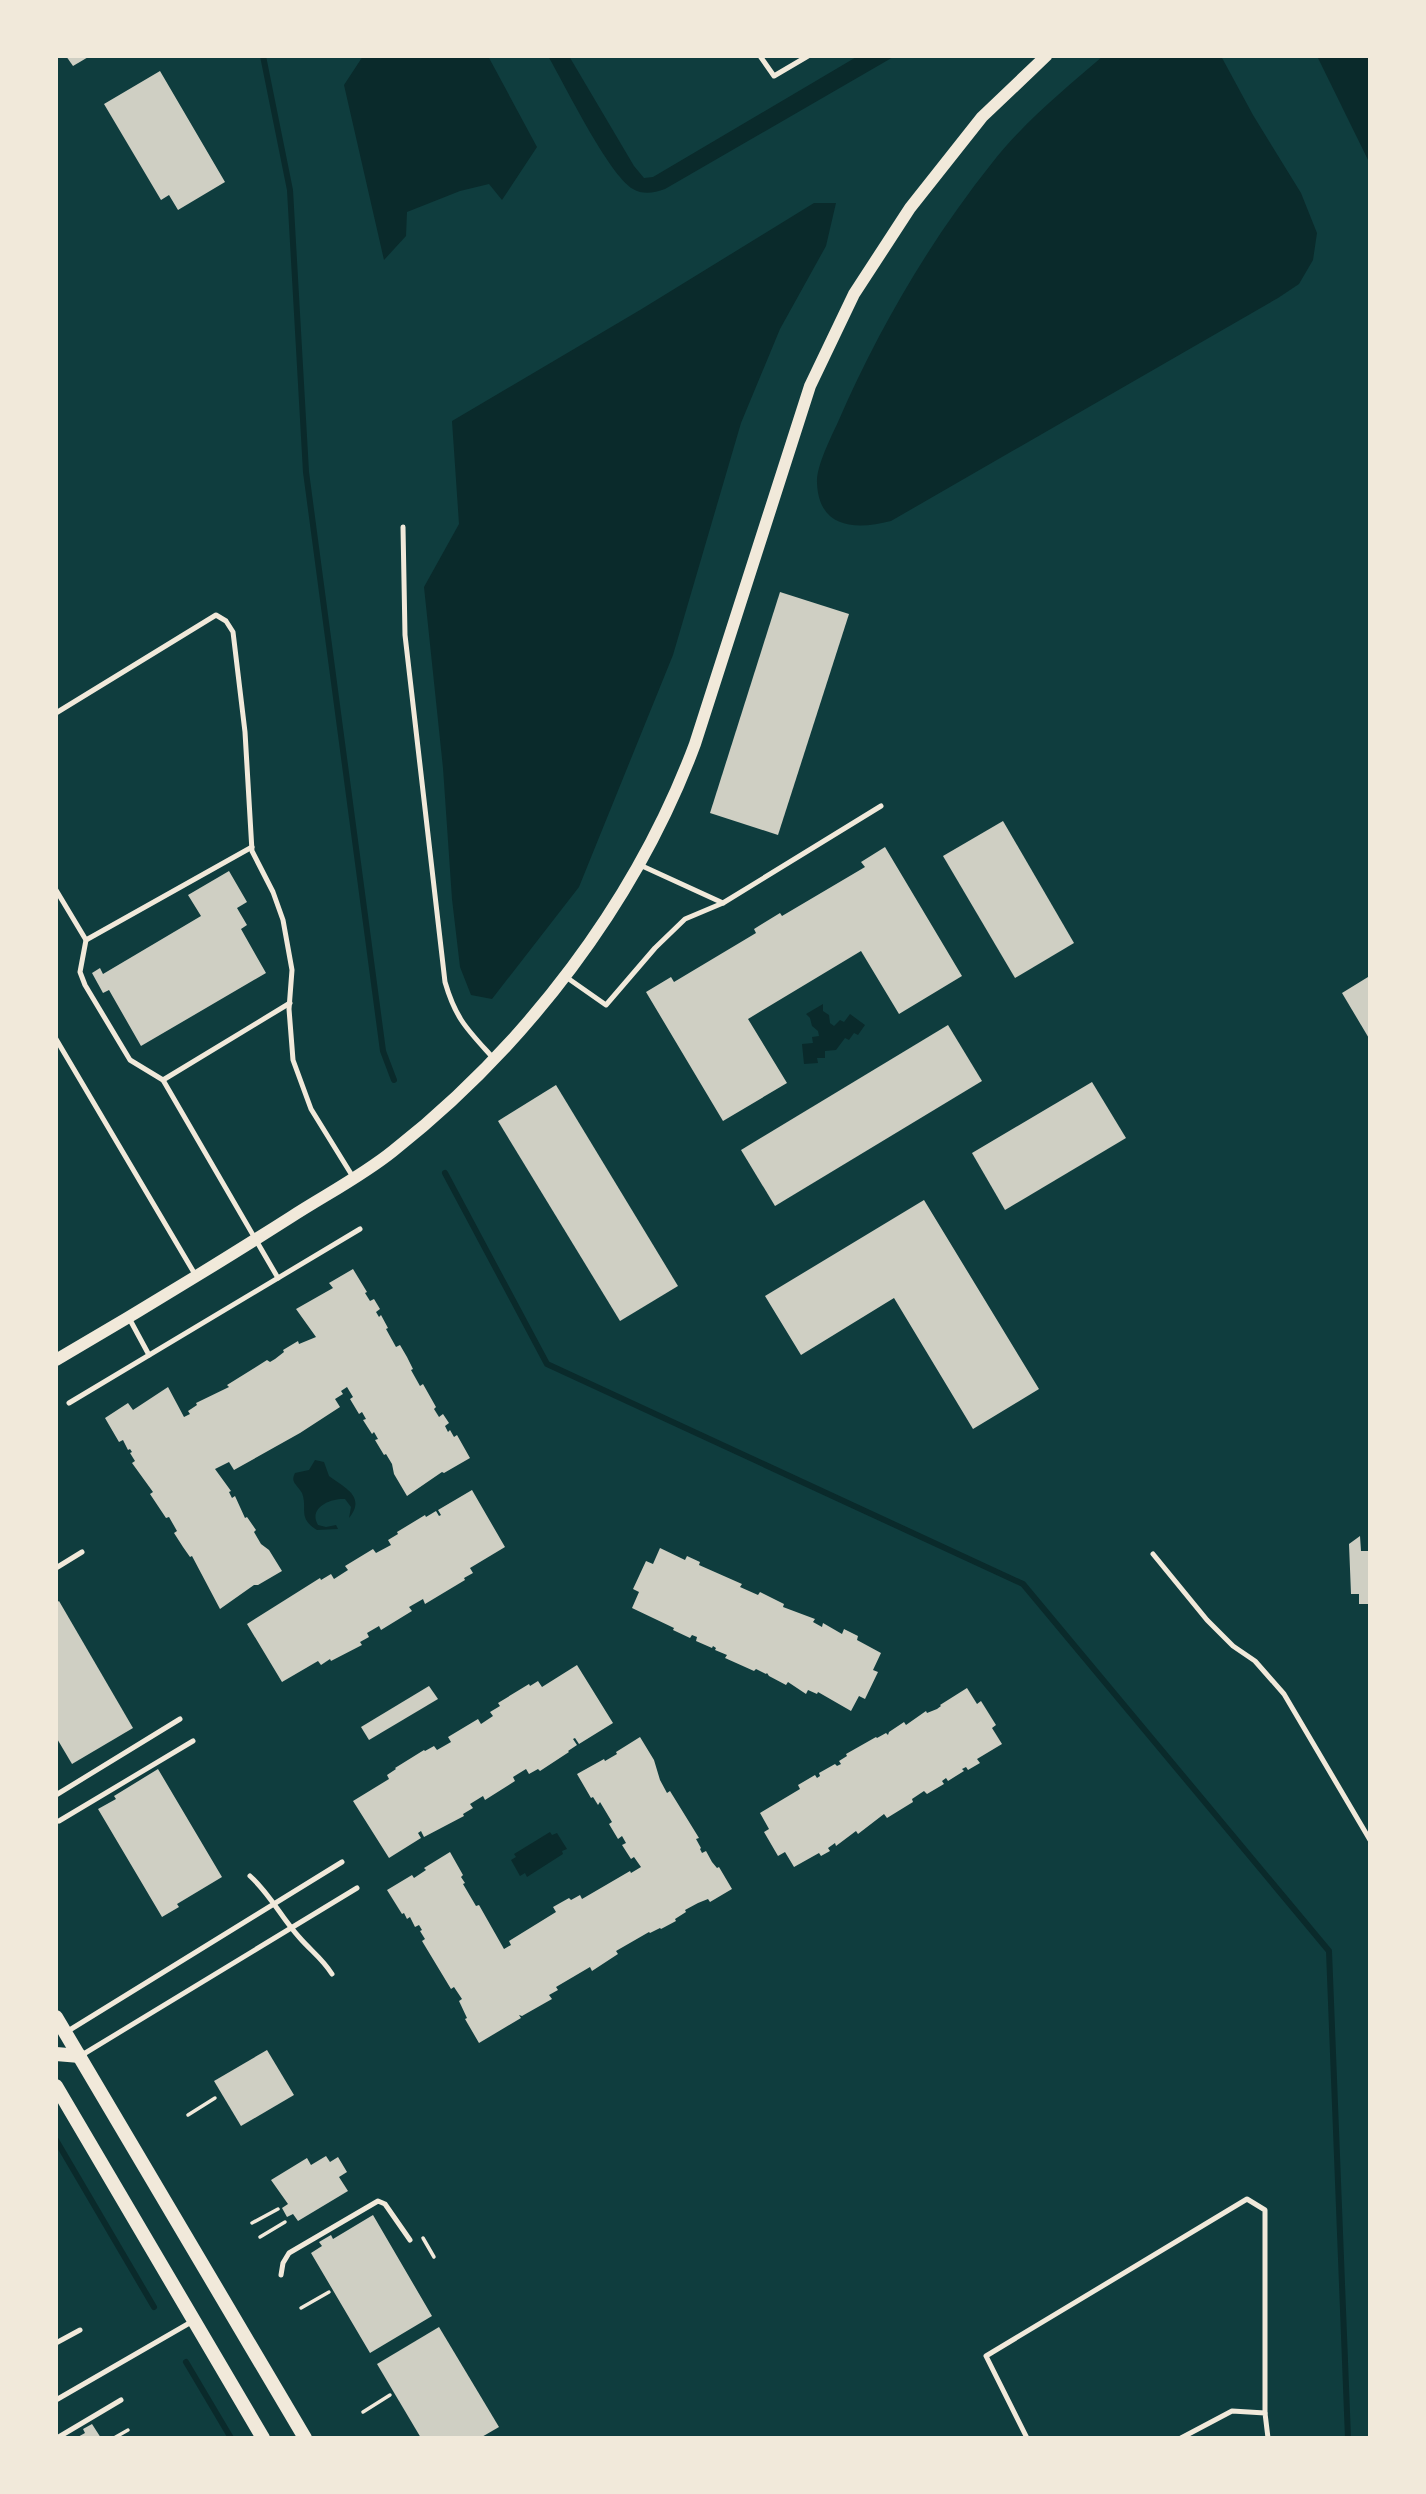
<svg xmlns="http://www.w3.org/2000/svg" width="1426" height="2494" viewBox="0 0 1426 2494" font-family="'Work Sans',sans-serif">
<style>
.water{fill:#0a2a2b}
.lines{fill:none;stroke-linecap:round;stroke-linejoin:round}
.stream{stroke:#0a2a2b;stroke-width:6}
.building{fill:#cfcfc3}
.path{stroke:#f1e9da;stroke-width:3.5}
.service{stroke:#f1e9da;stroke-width:5}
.tertiary{stroke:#f1e9da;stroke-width:12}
.secondary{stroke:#f1e9da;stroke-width:14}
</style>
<rect width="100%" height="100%" fill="#0f3d3e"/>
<!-- water -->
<g class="water">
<path d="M363 56H488L537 147 502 200 489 184 460 191 407 212 406 236 384 260 344 85Z"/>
<path d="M548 56H569L634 166 644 178 653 177 858 56H895L665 189C654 193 643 195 633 189 608 174 565 85 548 56Z"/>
<path d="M1103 56H1221L1253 115 1301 193 1317 233 1313 260 1299 284 1278 298 891 521C856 530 819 529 817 483 816 467 831 437 838 422 878 330 929 242 992 163 1021 125 1067 87 1103 56Z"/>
<path d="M1317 56H1370V164Z"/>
<path d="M814 203H836L826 246 780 329 741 423 673 655 579 887 492 999 471 995 460 967 452 899 443 768 424 587 459 524 452 421 640 310Z"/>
<path d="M823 1004V1011L829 1015 830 1023 834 1026 840 1020 844 1022 850 1014 865 1025 858 1035 854 1033 849 1040 845 1038 836 1050 825 1051V1058H817L818 1063 804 1064 802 1044 813 1043 812 1037 819 1036 818 1031 812 1026 810 1018 806 1014Z"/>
<path d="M315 1460 324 1462 329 1476C343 1487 367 1496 349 1518L351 1507 345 1499C330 1498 308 1508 318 1525L326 1527 336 1525 338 1529 317 1530C297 1518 308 1509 302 1493 297 1484 290 1483 295 1473L309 1470Z"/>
<path d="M550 1832 552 1835 557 1833 567 1849 562 1851 563 1854 527 1877 525 1873 520 1876 511 1860 516 1857 514 1854Z"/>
</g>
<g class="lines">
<!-- stream -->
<g class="stream">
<path d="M263 56 290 190 306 472 383 1051 394 1080"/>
<path d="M445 1173 547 1364 1023 1584 1329 1951 1348 2438"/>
<path d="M56 2140 154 2307"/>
<path d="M186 2362 231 2438"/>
</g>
</g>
<!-- building -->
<g class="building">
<path d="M66 56H90L73 66Z"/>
<path d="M160 71 225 182 178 210 169 195 161 200 104 104Z"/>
<path d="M780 592 849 614 778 835 710 813Z"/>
<path d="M1003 821 1074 943 1015 978 943 856Z"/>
<path d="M885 847 962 976 899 1014 861 951 748 1019 787 1083 723 1121 646 992 671 977 674 982 756 933 754 929 780 913 782 916 865 867 861 862Z"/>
<path d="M229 871 247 902 237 908 247 925 241 929 266 973 141 1046 109 990 103 993 92 973 100 968 103 974 201 916 188 895Z"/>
<path d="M1368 977 1370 981V1040L1342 993Z"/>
<path d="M948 1025 982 1081 775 1206 741 1150Z"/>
<path d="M1092 1082 1126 1138 1005 1210 972 1153Z"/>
<path d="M556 1085 678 1286 620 1321 498 1121Z"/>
<path d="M924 1200 1039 1389 973 1429 894 1298 801 1355 765 1296Z"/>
<path d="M353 1269 367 1292 365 1293 370 1301 374 1299 380 1309 376 1312 379 1317 381 1315 388 1328 386 1329 396 1347 400 1345 407 1357 413 1369 411 1370 420 1386 423 1384 436 1407 434 1409 439 1417 443 1414 449 1423 445 1426 448 1432 450 1430 454 1437 457 1435 470 1458 444 1473 442 1472 407 1496 394 1474 392 1464 386 1454 384 1455 375 1440 378 1439 374 1432 372 1434 363 1420 366 1419 362 1412 359 1414 350 1399 353 1397 347 1387 341 1391 343 1394 335 1399 340 1407 300 1433 234 1470 229 1462 215 1469 231 1491 229 1492 232 1498 235 1496 245 1518 247 1517 256 1530 254 1532 261 1544 269 1550 282 1571 258 1585H254L220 1609 192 1556 190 1557 183 1547 174 1533 177 1531 169 1517 166 1518 150 1494 153 1492 132 1463 135 1461 130 1453 132 1452 130 1449 128 1450 123 1440 119 1442 105 1418 128 1403 133 1410 168 1387 184 1417 190 1414 188 1411 197 1405 196 1403 229 1387 227 1385 267 1360 270 1362 275 1359 284 1352 283 1350 298 1341 299 1344 316 1337 296 1309 333 1288 329 1283Z"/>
<path d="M472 1490 505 1547 470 1568 473 1573 464 1578 465 1580 425 1604 423 1599 409 1607 412 1611 381 1630 379 1626 367 1633 369 1637 360 1642 362 1645 331 1661 330 1659 321 1665 318 1661 282 1682 247 1624 320 1578 321 1580 331 1574 334 1579 348 1570 345 1566 373 1549 376 1553 391 1545 388 1540 398 1534 397 1532 425 1515 426 1517 436 1511 439 1516 441 1515 438 1510Z"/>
<path d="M1360 1536 1361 1551H1370V1604H1359V1594H1351L1349 1544Z"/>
<path d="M660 1548 685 1560 687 1556 700 1562 699 1565 742 1584 740 1587 758 1595 760 1592 784 1604 783 1607 815 1619 813 1622 822 1627 823 1623 842 1634 844 1629 858 1636 857 1640 881 1653 873 1670 878 1672 865 1699 859 1696 851 1711 818 1692 817 1694 808 1690 806 1694 788 1682 786 1685 769 1676 767 1673 766 1674 756 1669 754 1671 725 1658 727 1655 715 1650 716 1648 713 1646 712 1648 696 1641 697 1637 692 1635 690 1638 673 1630 674 1628 632 1608 639 1592 633 1589 646 1561 653 1564Z"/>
<path d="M59 1601 133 1728 72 1764 56 1737V1603Z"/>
<path d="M577 1665 613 1723 579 1744 575 1738 573 1739 577 1745 568 1751 569 1752 540 1771 538 1769 529 1774 526 1769 513 1777 515 1781 485 1800 483 1796 470 1804 473 1808 463 1814 464 1816 424 1837 421 1831 418 1833 421 1838 389 1858 353 1801 389 1779 387 1775 396 1769 395 1768 424 1750 425 1751 434 1746 437 1750 451 1742 448 1737 478 1719 481 1724 493 1716 490 1712 500 1706 498 1703 529 1684 530 1686 538 1681 542 1687Z"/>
<path d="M429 1686 438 1699 369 1740 361 1727Z"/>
<path d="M967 1688 977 1704 981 1701 996 1725 992 1728 1002 1744 977 1759 980 1763 968 1770 966 1767 962 1769 964 1771 948 1781 946 1778 942 1781 944 1784 927 1794 924 1791 912 1799 913 1802 887 1818 884 1814 858 1834 856 1831 836 1846 835 1843 828 1848 830 1851 821 1856 819 1853 794 1867 785 1852 778 1856 764 1832 769 1829 760 1813 800 1789 798 1785 815 1775 817 1778 820 1776 819 1773 835 1764 837 1766 841 1764 839 1761 847 1756 846 1754 876 1737 877 1738 886 1733 888 1735 889 1732 904 1722 906 1725 926 1711 927 1713 937 1709 941 1706 940 1705Z"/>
<path d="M640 1737 654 1760 660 1780 667 1793 670 1791 699 1838 696 1839 701 1848 700 1849 702 1853 706 1851 712 1862 717 1868 719 1867 732 1889 710 1902 708 1899 698 1903 685 1910 686 1912 675 1919 676 1921 661 1929 660 1928 650 1933 649 1932 616 1951 618 1954 592 1971 590 1967 556 1987 558 1990 549 1995 552 1999 522 2016 519 2015 521 2018 479 2043 465 2019 467 2018 459 2001 462 1999 454 1987 451 1989 422 1941 425 1939 420 1931 422 1930 419 1925 415 1927 410 1917 407 1919 404 1913 402 1914 387 1890 412 1875 414 1878 426 1870 424 1868 450 1852 463 1875 461 1877 465 1883 463 1884 476 1906 479 1905 504 1949 511 1945 509 1941 556 1912 553 1907 569 1898 571 1900 580 1895 582 1899 630 1871 631 1873 641 1867 634 1857 631 1859 622 1845 626 1843 622 1836 618 1839 609 1824 612 1822 600 1802 598 1805 593 1797 591 1798 577 1774 604 1759 605 1761 617 1754 616 1752Z"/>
<path d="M158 1769 222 1877 177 1904 179 1907 162 1917 98 1809 116 1799 114 1796Z"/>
<path d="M267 2050 294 2095 241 2126 214 2081Z"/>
<path d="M326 2156 330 2162 338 2157 347 2172 339 2177 348 2191 298 2221 293 2214 287 2217 282 2208 288 2204 271 2180 307 2158 311 2165Z"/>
<path d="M373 2215 432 2316 370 2353 311 2253 322 2246 319 2242 331 2235 333 2239Z"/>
<path d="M439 2327 499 2427 480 2438H421L377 2364Z"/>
<path d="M92 2424 101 2438H76L85 2433 83 2429Z"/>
</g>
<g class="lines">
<!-- path -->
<g class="path">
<path d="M188 2115 215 2098"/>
<path d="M252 2223 278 2209"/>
<path d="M260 2237 285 2222"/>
<path d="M423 2238 434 2257"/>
<path d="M301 2308 329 2292"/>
<path d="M363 2412 390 2395"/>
<path d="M114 2438 128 2430"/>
</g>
<!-- service -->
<g class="service">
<path d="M760 56 774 76 808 56"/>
<path d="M403 527 405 635 445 982C456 1020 468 1030 494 1059"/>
<path d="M56 713 216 615 226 621 233 632 245 732 252 851 273 892 283 920 292 970 289 1009 293 1060 311 1109 353 1177"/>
<path d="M640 865 723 903"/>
<path d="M56 890 86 940 80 972 85 985 130 1060 163 1080 278 1278"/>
<path d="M86 940 252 847"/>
<path d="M566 977 606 1005 655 948 685 919 723 903 881 806"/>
<path d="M56 1039 196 1276"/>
<path d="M163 1080 290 1003"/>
<path d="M129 1318 149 1355"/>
<path d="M69 1403 360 1229"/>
<path d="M1153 1554 1207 1620 1233 1646 1255 1661 1284 1694 1370 1840"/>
<path d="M56 1568 82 1552"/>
<path d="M56 1795 180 1719"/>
<path d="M59 1821 193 1741"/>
<path d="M250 1876C270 1894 281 1917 299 1937 311 1951 322 1958 332 1974"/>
<path d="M68 2031 342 1862"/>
<path d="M82 2055 357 1888"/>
<path d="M281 2275 283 2263 289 2253 378 2201 385 2204 410 2240"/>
<path d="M56 2343 80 2330"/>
<path d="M56 2400 193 2321"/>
<path d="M57 2438 121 2400"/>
<path d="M1027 2438 986 2356 1247 2199 1265 2210V2413"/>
<path d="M1181 2438 1232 2411 1265 2413 1268 2438"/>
</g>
<!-- tertiary -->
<path class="tertiary" d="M56 1360C135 1314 214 1266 291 1217 325 1195 362 1176 393 1151 526 1046 636 902 695 744L810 386 854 294 910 208 982 117 1046 56"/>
<!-- secondary -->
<g class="secondary">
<path d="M56 2017 305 2438"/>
<path d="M56 2054 80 2056"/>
<path d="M56 2086 263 2438"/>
</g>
</g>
<!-- border -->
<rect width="1426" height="2494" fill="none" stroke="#f1e9da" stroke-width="116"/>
</svg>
